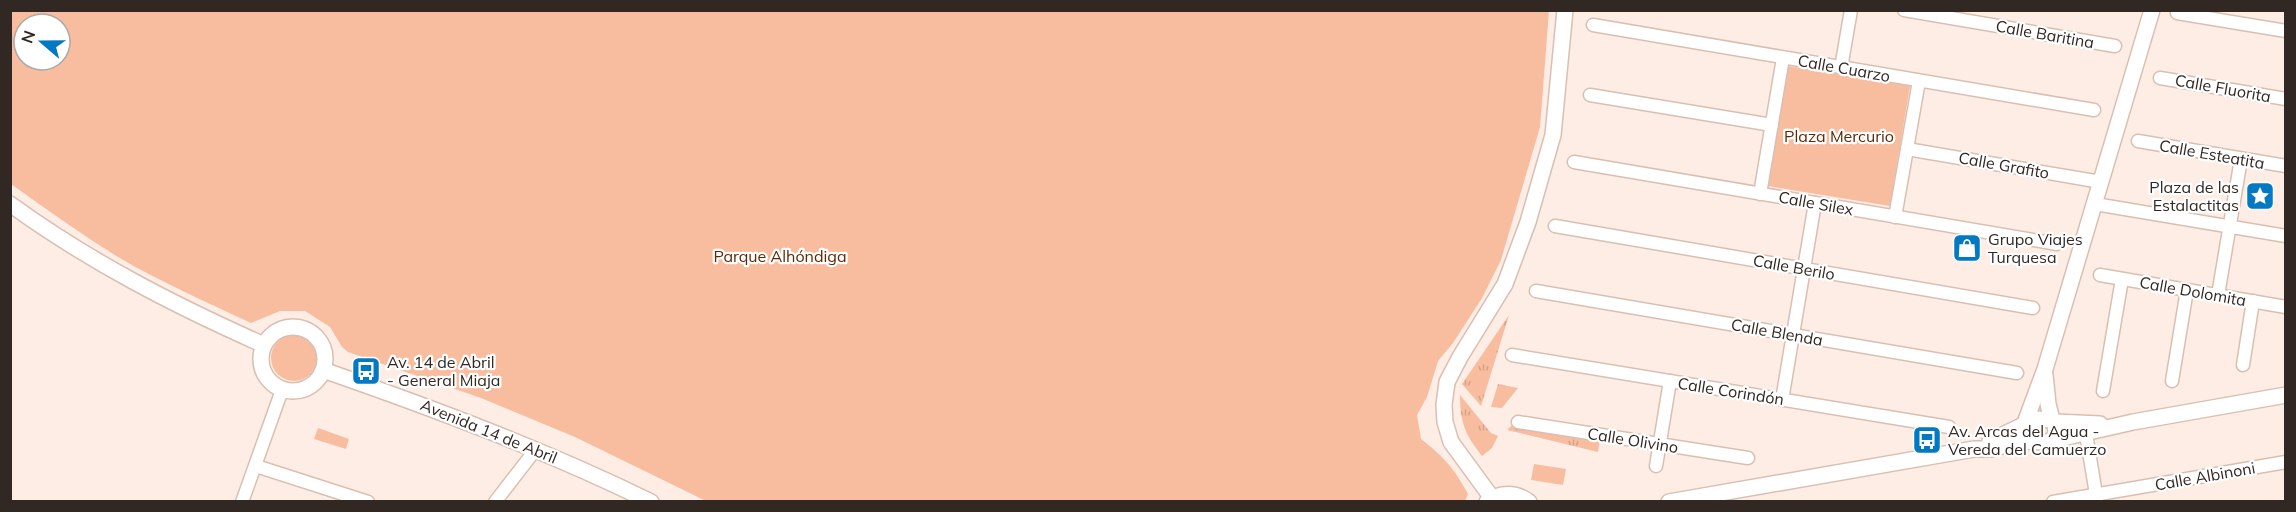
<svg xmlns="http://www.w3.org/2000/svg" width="2296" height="512" viewBox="0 0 2296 512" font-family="Mulish,sans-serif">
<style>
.grass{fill:url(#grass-tufts)}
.green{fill:#f8bd9f;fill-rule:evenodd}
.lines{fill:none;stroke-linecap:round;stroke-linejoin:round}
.minor-casing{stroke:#d9bfb2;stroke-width:15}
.tertiary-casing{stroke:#d9bfb2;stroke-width:18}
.minor{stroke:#fff;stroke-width:12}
.tertiary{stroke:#fff;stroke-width:15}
.labels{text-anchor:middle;stroke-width:4.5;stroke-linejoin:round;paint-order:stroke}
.street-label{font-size:16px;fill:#312723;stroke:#fff}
.park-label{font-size:16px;fill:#5f2804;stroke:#fff}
.poi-label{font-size:16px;fill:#312723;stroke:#fff;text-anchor:start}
</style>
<defs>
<pattern id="grass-tufts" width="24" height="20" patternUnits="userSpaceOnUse" patternTransform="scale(1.5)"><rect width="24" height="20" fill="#f8bd9f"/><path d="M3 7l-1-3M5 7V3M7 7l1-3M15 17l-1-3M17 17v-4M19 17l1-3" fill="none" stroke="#d5a289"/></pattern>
</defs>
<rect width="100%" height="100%" fill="#fdede5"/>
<!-- grass -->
<g class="grass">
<path d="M1509 315 1481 406 1462 384Z"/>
<path d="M1498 384 1518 388 1502 408 1491 407Z"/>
<path d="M1460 395 1491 433 1498 436 1492 448 1482 456C1465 434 1460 423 1460 395Z"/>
<path d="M1512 425 1600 439 1598 452 1507 430Z"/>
</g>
<!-- green -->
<g class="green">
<path d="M11 10H1549V11L1540 127 1501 260 1482 298 1453 343 1438 361 1427 397 1417 415 1421 439C1444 457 1454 468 1468 494L1465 501H706L575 437 481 398 348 352 342 347 330 327 305 311H280L251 323C206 302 161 282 118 257 81 234 46 209 11 184ZM24 24H60V60H24Z"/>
<path d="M1788 66 1910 86 1890 206 1768 186Z"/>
<circle cx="294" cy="358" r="23"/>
<path d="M318 428 349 439 346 449 314 439Z"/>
<path d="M1534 464 1566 469 1563 485 1531 480Z"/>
</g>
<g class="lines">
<!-- minor casing -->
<g class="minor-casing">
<g id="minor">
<path d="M1904 10 2115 46"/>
<path d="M2177 13 2286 31"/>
<path d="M1593 25 2094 110"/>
<path d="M1841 68 1851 10"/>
<path d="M2160 78 2286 99"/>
<path d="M1590 95 1772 125"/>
<path d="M2138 141 2286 166"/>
<path d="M1907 149 2101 182"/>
<path d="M1574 162 2057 244"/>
<path d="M1760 194 1783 58"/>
<path d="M2095 204 2286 236"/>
<path d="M1895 217 1919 81"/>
<path d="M1555 226 2033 308"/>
<path d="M2100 275 2286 307"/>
<path d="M1536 291 2017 373"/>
<path d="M2218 295 2241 159"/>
<path d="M1512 355 1949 427"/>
<path d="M2243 365 2253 301"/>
<path d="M2172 381 2187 290"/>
<path d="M2103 391 2122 279"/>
<path d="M1782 400 1815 203"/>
<path d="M1518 422 1748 458"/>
<path d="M2086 434 2097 500"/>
<path d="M256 466 368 502"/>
<path d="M1656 466 1670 381"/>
<path d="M242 502 282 390"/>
<path d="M495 502 536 449"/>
<path d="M2053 502 2286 462"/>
</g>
</g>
<!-- tertiary casing -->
<g class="tertiary-casing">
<g id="tertiary">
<path d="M10 204C90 262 174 305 264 345"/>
<circle cx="293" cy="359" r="32"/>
<path d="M323 370C435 409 545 450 651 502"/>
<path d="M2025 423 2045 369 2152 10"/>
<path d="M2056 434 2055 422 2100 424"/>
<path d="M1990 441 2036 419 2052 420 2048 404 2045 375"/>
<path d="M1492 498 1451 442 1445 422 1444 405 1447 382 1460 357 1505 284 1528 222 1553 135 1565 10"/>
<path d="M1487 502C1500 492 1516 492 1529 502"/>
<path d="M1669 502 1974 449H1991L2018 441 2045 442 2133 422 2286 395"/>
</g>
</g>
<!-- minor -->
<use href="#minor" class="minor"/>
<!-- tertiary -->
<use href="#tertiary" class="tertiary"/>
</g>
<!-- icons -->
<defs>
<g id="sight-square" transform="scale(1.5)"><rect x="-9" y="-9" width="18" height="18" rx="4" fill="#0279c2" stroke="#fff"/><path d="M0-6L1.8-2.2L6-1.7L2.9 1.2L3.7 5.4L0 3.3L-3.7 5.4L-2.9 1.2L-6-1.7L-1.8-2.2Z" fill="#fff"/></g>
<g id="shop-square" transform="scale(1.5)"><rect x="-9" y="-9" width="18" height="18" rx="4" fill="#0279c2" stroke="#fff"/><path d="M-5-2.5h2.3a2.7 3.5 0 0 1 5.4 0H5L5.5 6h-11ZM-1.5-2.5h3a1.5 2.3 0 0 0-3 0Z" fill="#fff"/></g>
<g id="bus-square" transform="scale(1.5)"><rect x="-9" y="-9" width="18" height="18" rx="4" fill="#0279c2" stroke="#fff"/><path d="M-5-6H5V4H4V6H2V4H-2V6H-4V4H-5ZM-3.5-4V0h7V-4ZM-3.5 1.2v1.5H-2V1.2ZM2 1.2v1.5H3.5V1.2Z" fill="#fff"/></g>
</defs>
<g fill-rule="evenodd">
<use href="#sight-square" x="2260" y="196"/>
<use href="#shop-square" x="1967" y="248"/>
<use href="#bus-square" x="366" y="371"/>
<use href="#bus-square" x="1927" y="440"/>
</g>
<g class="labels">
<!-- street labels -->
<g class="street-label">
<text transform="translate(2045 34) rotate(10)" y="6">Calle Baritina</text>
<text transform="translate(1844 68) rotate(10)" y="6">Calle Cuarzo</text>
<text transform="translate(2223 88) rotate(10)" y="6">Calle Fluorita</text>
<text transform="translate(2212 154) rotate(10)" y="6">Calle Esteatita</text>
<text transform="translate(2004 165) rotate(10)" y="6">Calle Grafito</text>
<text transform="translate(1816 203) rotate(10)" y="6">Calle Silex</text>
<text transform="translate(1794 267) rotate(10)" y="6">Calle Berilo</text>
<text transform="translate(2193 291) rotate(10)" y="6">Calle Dolomita</text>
<text transform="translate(1777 332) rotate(10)" y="6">Calle Blenda</text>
<text transform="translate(1731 391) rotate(9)" y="6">Calle Corindón</text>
<text transform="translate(489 431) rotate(22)" y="6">Avenida 14 de Abril</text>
<text transform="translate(1633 440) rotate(9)" y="6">Calle Olivino</text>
<text transform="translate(2205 476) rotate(-10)" y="6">Calle Albinoni</text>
</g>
<!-- park labels -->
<g class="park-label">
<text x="1839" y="142">Plaza Mercurio</text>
<text x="780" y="262">Parque Alhóndiga</text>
</g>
<!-- poi labels -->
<g class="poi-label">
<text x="2239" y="193" text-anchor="end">Plaza de las<tspan x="2239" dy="18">Estalactitas</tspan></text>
<text x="1988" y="245">Grupo Viajes<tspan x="1988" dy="18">Turquesa</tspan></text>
<text x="387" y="368">Av. 14 de Abril<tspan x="387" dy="18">- General Miaja</tspan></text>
<text x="1948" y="437">Av. Arcas del Agua -<tspan x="1948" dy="18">Vereda del Camuerzo</tspan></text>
</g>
</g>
<!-- border -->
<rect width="2296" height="512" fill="none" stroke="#312723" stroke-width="24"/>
<!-- north arrow -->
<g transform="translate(42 42) rotate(290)"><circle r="28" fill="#ffffff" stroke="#ada9a7" stroke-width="1.5"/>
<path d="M0-4.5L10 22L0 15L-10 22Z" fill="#0279c2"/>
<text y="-9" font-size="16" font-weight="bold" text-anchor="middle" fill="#312723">N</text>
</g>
</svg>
